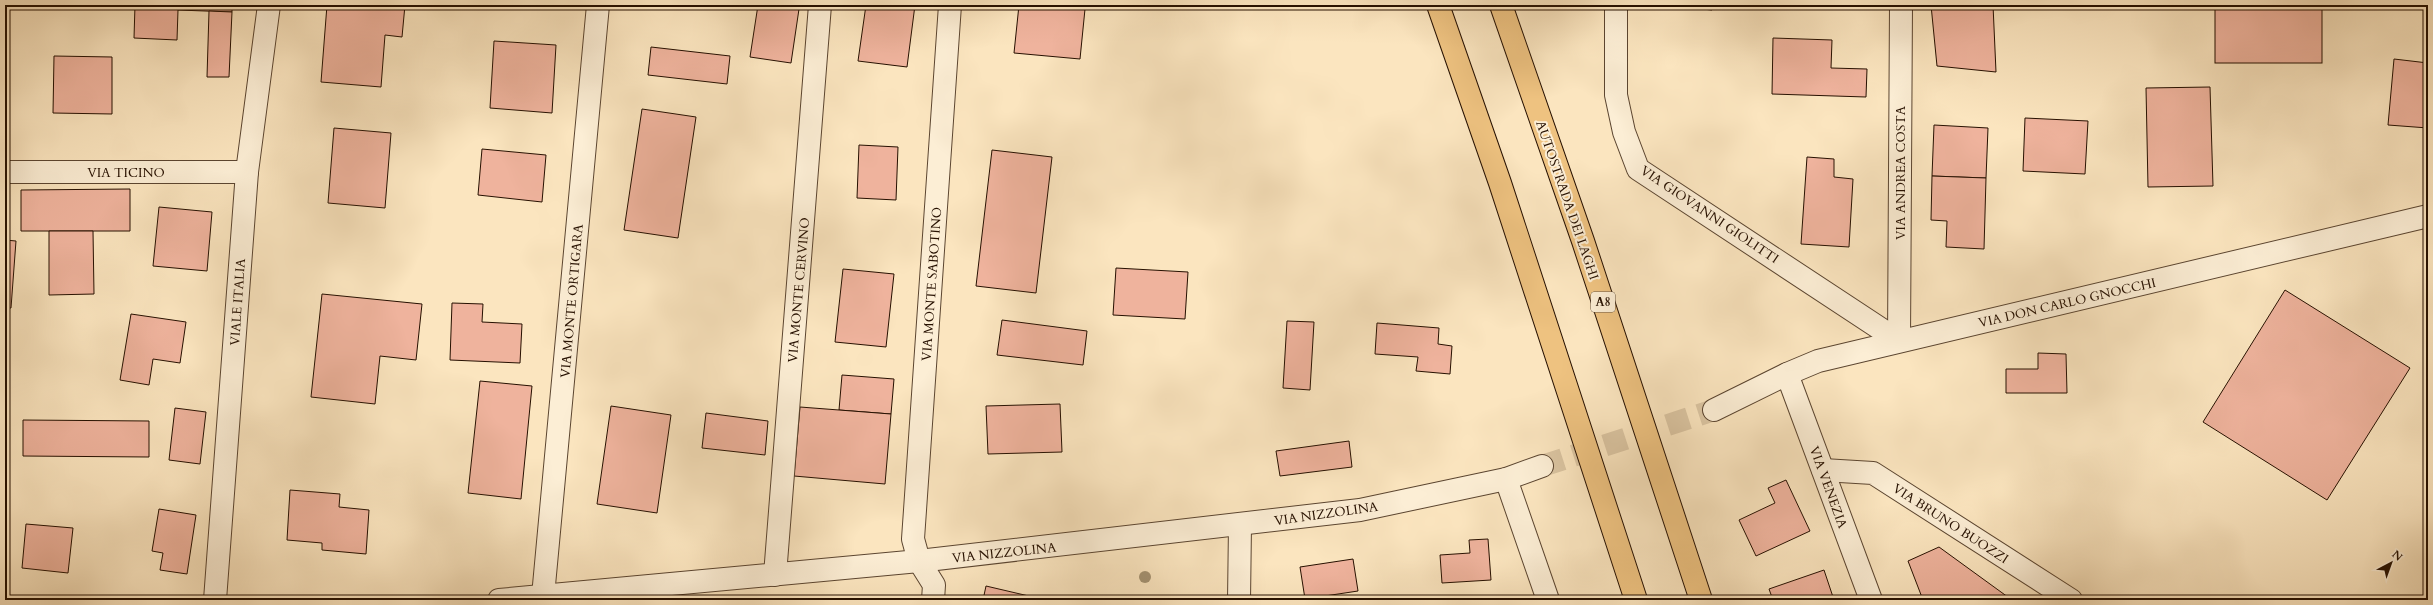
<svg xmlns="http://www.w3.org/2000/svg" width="2433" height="605" viewBox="0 0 2433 605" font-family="Cardo,serif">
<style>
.building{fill:#efb39d;stroke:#261000}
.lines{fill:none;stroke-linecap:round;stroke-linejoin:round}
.minor-tunnel{stroke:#dbc5a2;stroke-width:22;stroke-dasharray:22 11;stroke-linecap:butt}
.minor-casing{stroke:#5b4530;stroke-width:24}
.highway-casing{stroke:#261000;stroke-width:24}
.minor{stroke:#fceed5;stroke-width:22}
.highway{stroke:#eec280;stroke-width:22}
.tree{fill:#a49272}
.labels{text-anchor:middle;stroke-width:4;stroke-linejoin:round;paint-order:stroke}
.shield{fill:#fceed5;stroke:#665340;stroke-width:1}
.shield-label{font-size:12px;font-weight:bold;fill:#261000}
.street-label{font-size:13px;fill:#261000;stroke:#fceed5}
</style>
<rect width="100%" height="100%" fill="#fbe5bf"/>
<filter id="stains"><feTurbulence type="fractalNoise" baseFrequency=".005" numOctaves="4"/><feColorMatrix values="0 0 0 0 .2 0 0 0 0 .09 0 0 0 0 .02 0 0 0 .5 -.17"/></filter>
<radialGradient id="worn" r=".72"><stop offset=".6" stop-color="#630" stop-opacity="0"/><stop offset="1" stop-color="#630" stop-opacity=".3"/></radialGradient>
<!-- building -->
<g class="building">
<path d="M135 5H232V12L178 10 177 40 134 38Z"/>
<path d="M327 5H405L402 37 385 35 381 87 321 82Z"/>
<path d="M758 5 799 9 791 63 750 57Z"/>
<path d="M866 5H915L907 67 858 61Z"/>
<path d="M1019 5 1085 9 1080 59 1014 53Z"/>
<path d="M1663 5H1712V10Z"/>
<path d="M1931 5H1993L1996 72 1937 66Z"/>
<rect x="2215" y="5" width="107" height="58"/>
<path d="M209 11 232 12 229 77H207Z"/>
<path d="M1773 38 1832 40 1831 68 1867 69 1866 97 1772 94Z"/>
<path d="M494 41 556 45 552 113 490 108Z"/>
<path d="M651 47 730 56 727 84 648 75Z"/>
<path d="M54 56 112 57V114L53 113Z"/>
<path d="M2394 59 2428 63V128L2388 125Z"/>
<path d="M2210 87 2213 186 2148 187 2146 88Z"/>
<path d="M642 109 696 117 678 238 624 230Z"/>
<path d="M2025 118 2088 121 2085 174 2023 171Z"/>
<path d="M1934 125 1988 128 1986 178 1932 176Z"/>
<path d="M334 128 391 133 385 208 328 203Z"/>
<path d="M859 145 898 147 896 200 857 198Z"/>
<path d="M482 149 546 155 542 202 478 195Z"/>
<path d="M992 150 1052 157 1036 293 976 286Z"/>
<path d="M1807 157 1834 159V177L1853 179 1849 247 1801 244Z"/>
<path d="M1932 176 1986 178 1984 249 1946 247 1947 221 1931 220Z"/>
<path d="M130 189V231H21V190Z"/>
<path d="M159 207 212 212 207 271 153 266Z"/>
<path d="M49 231H93L94 294 49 295Z"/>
<path d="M5 240 16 241 11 308H5Z"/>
<path d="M1116 268 1188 272 1185 319 1113 315Z"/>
<path d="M843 269 894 274 886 347 835 342Z"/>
<path d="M2285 290 2410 368 2327 500 2203 422Z"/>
<path d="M322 294 422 304 416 360 380 356 375 404 311 397Z"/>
<path d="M452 303 483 304 482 322 522 324 520 363 450 360Z"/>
<path d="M131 314 186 322 180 363 153 359 149 385 120 380Z"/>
<path d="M1002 320 1087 331 1083 365 997 355Z"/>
<path d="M1287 321 1314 322 1310 390 1283 388Z"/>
<path d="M1377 323 1439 328 1438 344 1452 346 1450 374 1416 371 1418 357 1375 354Z"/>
<path d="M2038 353 2066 354 2067 393H2006V369H2038Z"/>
<path d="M842 375 894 379 891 414 839 410Z"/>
<path d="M480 381 532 386 521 499 468 493Z"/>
<path d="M1060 404 1062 452 988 454 986 406Z"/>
<path d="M611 406 671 415 657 513 597 504Z"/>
<path d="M800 407 891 414 885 484 794 476Z"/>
<path d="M175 408 206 412 200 464 169 460Z"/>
<path d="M706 413 768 421 765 455 702 448Z"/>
<path d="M23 420 149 421V457L23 456Z"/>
<path d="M1349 441 1352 467 1280 476 1276 451Z"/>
<path d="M1786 480 1810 531 1756 556 1739 520 1775 503 1768 488Z"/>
<path d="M290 490 340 494 339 507 369 510 366 554 322 550V543L287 540Z"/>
<path d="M159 509 196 515 187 574 160 570 163 553 152 551Z"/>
<path d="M26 524 73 528 68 573 22 568Z"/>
<path d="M1488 539 1491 580 1442 583 1440 555 1470 553 1469 540Z"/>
<path d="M1939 547 2012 600H1923L1908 561Z"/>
<path d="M1353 559 1358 591 1305 599 1300 567Z"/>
<path d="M1824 570 1834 600H1773L1769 589Z"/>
<path d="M986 586 1033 597 1032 600H983Z"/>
</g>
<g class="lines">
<!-- minor-tunnel -->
<path class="minor-tunnel" d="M1542 466 1714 410"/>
<!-- minor casing -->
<g class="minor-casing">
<g id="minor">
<path d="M1616 5V95L1624 132 1638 169 1899 341"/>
<path d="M5 172H247"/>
<path d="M1899 341 1901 5"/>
<path d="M1787 374 1871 600"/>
<path d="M1714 410 1787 374 1818 361 2428 216"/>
<path d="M1823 470 1873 473 2071 600"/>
<path d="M1506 479 1548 600"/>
<path d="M775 575 820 5"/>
<path d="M543 596 598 5"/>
<path d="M215 600 247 172 269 5"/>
<path d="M499 600 919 561 1360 510 1506 479 1542 466"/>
<path d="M933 600 934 585 919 561 913 539 950 5"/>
<path d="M1239 600 1240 525"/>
</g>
</g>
<!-- highway casing -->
<g class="highway-casing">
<g id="highway">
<path d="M1438 5 1500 183 1636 600"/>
<path d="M1501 5 1583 241 1701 600"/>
</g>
</g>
<!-- minor -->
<use href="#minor" class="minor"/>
<!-- highway -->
<use href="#highway" class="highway"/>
</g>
<!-- trees -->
<circle class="tree" cx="1145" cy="577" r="6"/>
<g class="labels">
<!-- shield labels -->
<rect class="shield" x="1591" y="292" width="24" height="20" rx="3"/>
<g class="shield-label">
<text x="1603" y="306">A8</text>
</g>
<!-- street labels -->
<g class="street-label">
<text x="126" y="177">VIA TICINO</text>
<text transform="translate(1900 173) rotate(-90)" y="5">VIA ANDREA COSTA</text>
<text transform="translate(1568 200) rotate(71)" y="5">AUTOSTRADA DEI LAGHI</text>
<text transform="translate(1710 214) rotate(34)" y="5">VIA GIOVANNI GIOLITTI</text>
<text transform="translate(931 284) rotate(-86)" y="5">VIA MONTE SABOTINO</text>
<text transform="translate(798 290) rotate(-85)" y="5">VIA MONTE CERVINO</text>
<text transform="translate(571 301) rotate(-85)" y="5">VIA MONTE ORTIGARA</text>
<text transform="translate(237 302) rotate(-86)" y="5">VIALE ITALIA</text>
<text transform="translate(2067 302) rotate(-13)" y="5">VIA DON CARLO GNOCCHI</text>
<text transform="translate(1829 487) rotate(70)" y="5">VIA VENEZIA</text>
<text transform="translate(1326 513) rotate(-8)" y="5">VIA NIZZOLINA</text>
<text transform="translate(1951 523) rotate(33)" y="5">VIA BRUNO BUOZZI</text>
<text transform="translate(1004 552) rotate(-6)" y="5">VIA NIZZOLINA</text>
</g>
</g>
<!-- margin -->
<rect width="2433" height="605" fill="none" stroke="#fbe5bf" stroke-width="20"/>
<rect x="6" y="6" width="2421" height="593" fill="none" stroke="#261000" stroke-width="2"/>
<rect x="10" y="10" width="2413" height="585" fill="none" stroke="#261000"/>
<!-- north arrow -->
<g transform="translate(2391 563) rotate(41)" stroke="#fceed5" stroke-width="3" paint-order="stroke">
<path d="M0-3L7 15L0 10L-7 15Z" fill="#261000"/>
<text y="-6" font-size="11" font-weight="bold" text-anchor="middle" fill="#261000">N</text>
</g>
<rect width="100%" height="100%" filter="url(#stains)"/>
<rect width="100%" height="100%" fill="url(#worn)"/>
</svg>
